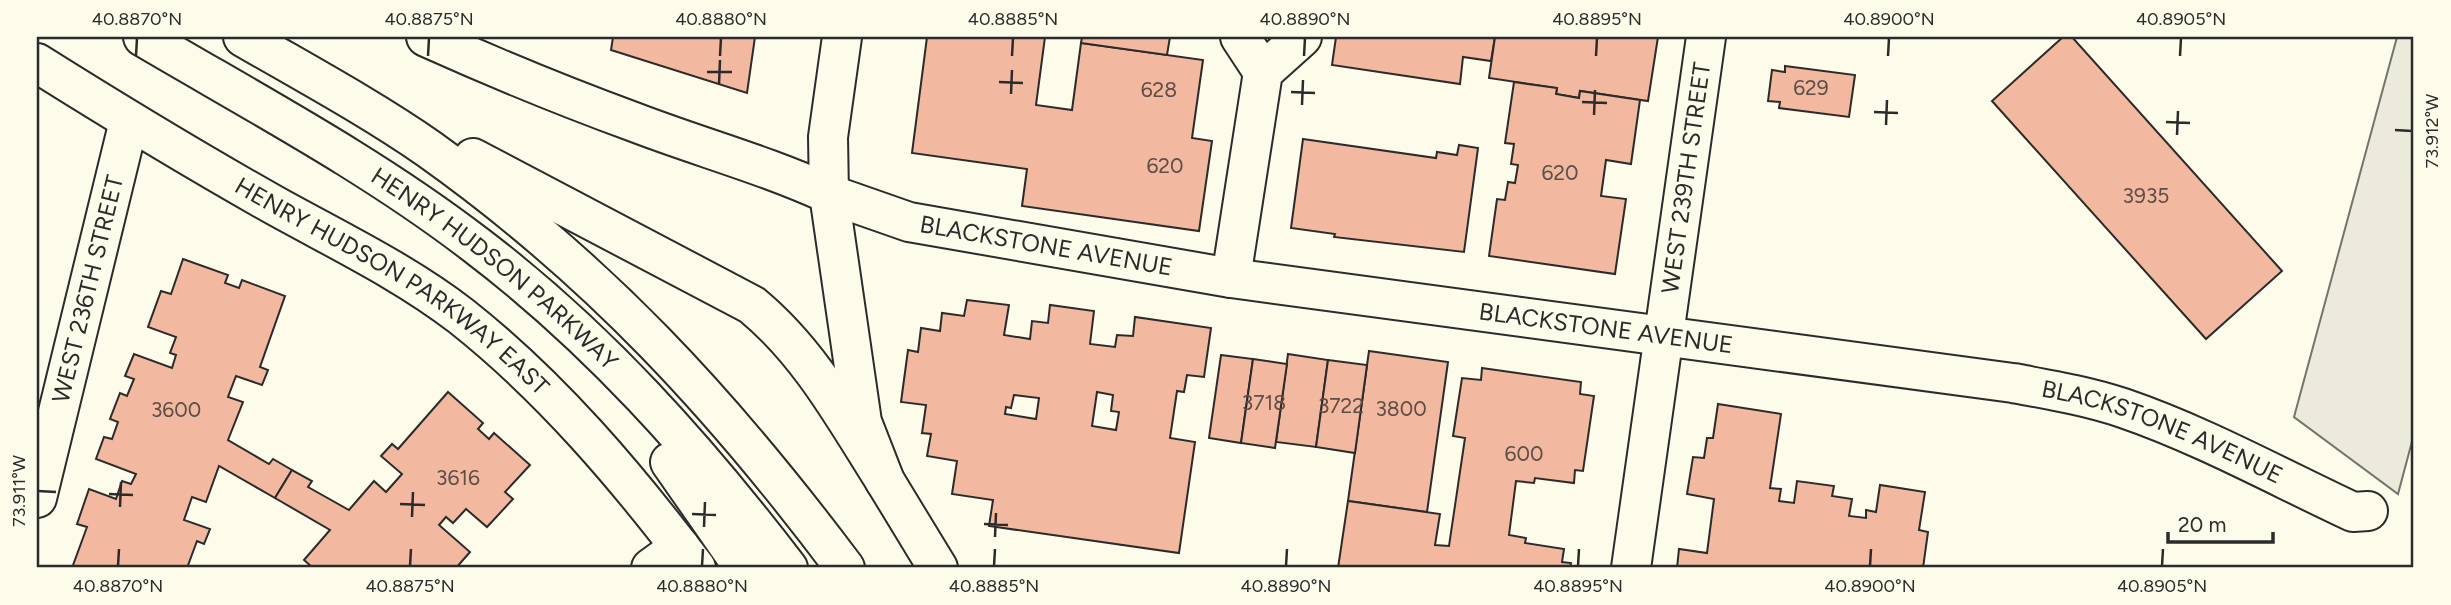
<svg xmlns="http://www.w3.org/2000/svg" width="2451" height="605" viewBox="0 0 2451 605" font-family="Figtree,sans-serif">
<style>
.green{fill:#ecebdb;stroke:#74746e;stroke-width:2}
.building{fill:#f2b8a0;stroke:#2b2b2b;stroke-width:2;fill-rule:evenodd}
.lines{fill:none;stroke-linecap:round;stroke-linejoin:round}
.minor-casing{stroke:#2b2b2b;stroke-width:42}
.highway-casing{stroke:#2b2b2b;stroke-width:42}
.minor{stroke:#fdfbea;stroke-width:38}
.highway{stroke:#fdfbea;stroke-width:38}
.ticks{fill:none;stroke:#2b2b2b;stroke-width:2.5}
.labels{text-anchor:middle;stroke-width:5;stroke-linejoin:round;paint-order:stroke}
.number-label{font-size:21px;fill:#5d4e48}
.street-label{font-size:24px;fill:#2b2b2b;stroke:#fdfbea}
.neatline{fill:none;stroke:#2b2b2b;stroke-width:2.5}
.ticks-label{font-size:18px;text-anchor:middle;fill:#2b2b2b}
</style>
<rect width="100%" height="100%" fill="#fdfbea"/>
<!-- green -->
<path class="green" d="M2397 37H2414V434L2398 494 2294 417Z"/>
<!-- building -->
<g class="building">
<path d="M613 37H755L747 93 611 50Z"/>
<path d="M927 37H1045L1036 105 1072 110 1081 43 1203 60 1192 138 1212 141 1199 231 1022 206 1027 169 912 153Z"/>
<path d="M1082 37H1170L1167 55 1081 43Z"/>
<path d="M1336 37H1495L1491 61 1463 57 1460 84 1332 65Z"/>
<path d="M1495 37H1658L1648 101 1580 91 1579 98 1556 94 1557 88 1489 78Z"/>
<path d="M2063 37H2072L2282 271 2206 339 1992 101Z"/>
<path d="M1785 66 1855 75 1849 117 1779 108 1780 102 1768 101 1772 70 1785 72Z"/>
<path d="M1514 82 1557 88 1556 94 1579 98 1580 91 1640 100 1631 164 1606 160 1601 196 1626 199 1615 274 1489 256 1497 199 1505 200 1508 182 1515 183 1518 165 1511 164 1514 144 1505 143Z"/>
<path d="M1303 139 1436 158 1437 152 1457 155 1459 145 1478 148 1464 252 1334 237 1335 234 1291 228Z"/>
<path d="M183 259 228 275 225 283 239 288 242 280 285 296 260 367 268 370 262 385 236 376 228 397 243 402 228 440 269 464 273 459 292 470 275 498 219 466 206 502 192 497 184 520 210 529 204 544 197 541 187 568H72L87 527 77 524 89 489 116 499 122 481 131 484 136 474 96 459 104 437 112 439 118 422 110 419 120 393 127 396 134 379 125 376 134 354 172 368 176 355 170 353 176 337 148 327 161 291 171 294Z"/>
<path d="M967 300 1009 305 1004 335 1030 339 1032 321 1048 323 1050 305 1094 311 1090 344 1115 347 1117 335 1133 336 1135 317 1211 328 1204 377 1187 375 1184 392 1177 391 1170 438 1195 442 1179 553 989 526 993 500 952 494 957 461 927 456 931 434 922 433 926 405 901 402 908 350 918 352 921 328 940 331 942 313 964 316ZM1097 392 1113 395 1111 411 1119 412 1116 430 1092 426ZM1014 395 1039 398 1036 419 1005 414 1006 407 1011 408Z"/>
<path d="M1369 351 1448 362 1427 512 1348 501Z"/>
<path d="M1288 354 1328 360 1316 447 1276 442Z"/>
<path d="M1221 355 1253 359 1241 443 1209 438Z"/>
<path d="M1253 359 1287 364 1275 448 1241 443Z"/>
<path d="M1328 360 1367 365 1355 453 1316 447Z"/>
<path d="M1482 368 1581 382 1580 394 1594 396 1583 471 1575 470 1574 483 1535 478 1534 483 1516 481 1509 535 1526 538 1525 543 1564 549 1562 562 1571 563 1570 568H1338L1348 501 1440 514 1435 545 1449 546 1465 438 1453 436 1462 378 1481 380Z"/>
<path d="M448 392 483 423 478 429 489 439 494 433 530 465 505 492 513 499 487 527 466 509 453 523 446 517 439 525 470 552 456 568H313L304 560 330 530 275 498 292 470 312 481 308 487 349 510 374 481 386 492 402 474 381 456 392 444 398 449Z"/>
<path d="M1718 404 1781 414 1770 488 1781 489 1779 501 1794 503 1797 481 1834 486 1832 496 1852 499 1849 516 1866 518V510L1876 512 1880 485 1925 492 1919 530 1928 532 1923 568H1677L1679 549 1707 553 1714 499 1687 494 1693 457 1704 458 1707 438H1713Z"/>
</g>
<g class="lines">
<!-- minor casing -->
<g class="minor-casing">
<g id="minor">
<path d="M426 37C495 68 563 96 634 122 699 147 766 165 829 194L862 422 885 481 938 568"/>
<path id="s1" d="M842 37 828 137 829 194 909 222 1231 278 2013 383C2051 390 2087 396 2123 408 2202 435 2278 477 2353 512L2368 511"/>
<path d="M1240 37 1263 72"/>
<path id="s2" d="M37 63C115 112 194 160 274 205 337 240 404 272 461 316 551 387 627 477 696 568"/>
<path d="M1231 278 1263 72 1302 37"/>
<path id="s3" d="M37 498 129 121"/>
<path d="M651 568 680 547"/>
<path id="s4" d="M1631 568 1706 37"/>
</g>
</g>
<!-- highway casing -->
<g class="highway-casing">
<g id="highway">
<path id="s5" d="M143 37C255 103 372 165 476 245 597 337 696 448 788 568"/>
<path d="M243 37C305 73 370 108 429 149 598 269 722 404 845 568"/>
<path d="M473 158 752 305C810 353 845 418 885 481"/>
<path d="M670 462 744 568"/>
</g>
</g>
<!-- minor -->
<use href="#minor" class="minor"/>
<!-- highway -->
<use href="#highway" class="highway"/>
</g>
<!-- ticks -->
<path class="ticks" d="M136 56 137 38M428 56 429 38M720 56 721 38M1012 56 1013 38M1304 56 1305 38M1596 56 1597 38M1888 56 1889 38M2180 56 2181 38M707 72H732M999 82 1023 83M719 84 720 60M1291 92 1315 93M1011 94 1012 70M1582 102 1607 103M1302 105 1303 80M1874 112 1898 113M1594 115 1595 90M2166 122 2190 123M1886 125 1887 100M2395 130 2412 131M2177 135 2178 111M38 491 56 492M109 494 133 495M400 504 425 505M120 507 121 482M692 514 716 515M412 517 413 492M984 524 1008 525M704 527 705 502M995 537 996 513M118 566 119 549M410 566 411 549M702 566 703 549M994 566 995 549M1286 566 1287 549M1578 566 1579 549M1870 566 1871 549M2162 566 2163 549"/>
<g class="labels">
<!-- number labels -->
<g class="number-label">
<text x="1811" y="95">629</text>
<text x="1159" y="97">628</text>
<text x="1165" y="173">620</text>
<text x="1560" y="180">620</text>
<text x="2146" y="203">3935</text>
<text x="1264" y="410">3718</text>
<text x="1341" y="413">3722</text>
<text x="1401" y="416">3800</text>
<text x="176" y="417">3600</text>
<text x="1524" y="461">600</text>
<text x="458" y="485">3616</text>
</g>
<!-- street labels -->
<g class="street-label">
<text dy="8" stroke="none"><textPath href="#s4" startOffset="394">WEST 239TH STREET</textPath></text>
<text dy="8" stroke="none"><textPath href="#s1" startOffset="382">BLACKSTONE AVENUE</textPath></text>
<text dy="8" stroke="none"><textPath href="#s5" startOffset="422">HENRY HUDSON PARKWAY</textPath></text>
<text dy="8" stroke="none"><textPath href="#s3" startOffset="215">WEST 236TH STREET</textPath></text>
<text dy="8" stroke="none"><textPath href="#s2" startOffset="420">HENRY HUDSON PARKWAY EAST</textPath></text>
<text dy="8" stroke="none"><textPath href="#s1" startOffset="948">BLACKSTONE AVENUE</textPath></text>
<text dy="8" stroke="none"><textPath href="#s1" startOffset="1516">BLACKSTONE AVENUE</textPath></text>
</g>
</g>
<!-- border -->
<rect width="2451" height="605" fill="none" stroke="#fdfbea" stroke-width="77"/>
<!-- scale -->
<path d="M2168 532v10h105v-10" fill="none" stroke="#2b2b2b" stroke-width="3.5"/>
<text x="2178" y="532" font-size="21" fill="#2b2b2b" stroke="#fdfbea" stroke-width="5" paint-order="stroke">20 m</text>
<rect x="38" y="38" width="2374" height="528" class="neatline"/>
<g class="ticks-label">
<text x="137" y="25">40.8870°N</text>
<text x="429" y="25">40.8875°N</text>
<text x="721" y="25">40.8880°N</text>
<text x="1013" y="25">40.8885°N</text>
<text x="1305" y="25">40.8890°N</text>
<text x="1597" y="25">40.8895°N</text>
<text x="1889" y="25">40.8900°N</text>
<text x="2181" y="25">40.8905°N</text>
<text transform="translate(2432 131) rotate(-90)" y="6">73.912°W</text>
<text transform="translate(19 491) rotate(-90)" y="6">73.911°W</text>
<text x="118" y="592">40.8870°N</text>
<text x="410" y="592">40.8875°N</text>
<text x="702" y="592">40.8880°N</text>
<text x="994" y="592">40.8885°N</text>
<text x="1286" y="592">40.8890°N</text>
<text x="1578" y="592">40.8895°N</text>
<text x="1870" y="592">40.8900°N</text>
<text x="2162" y="592">40.8905°N</text>
</g>
</svg>
